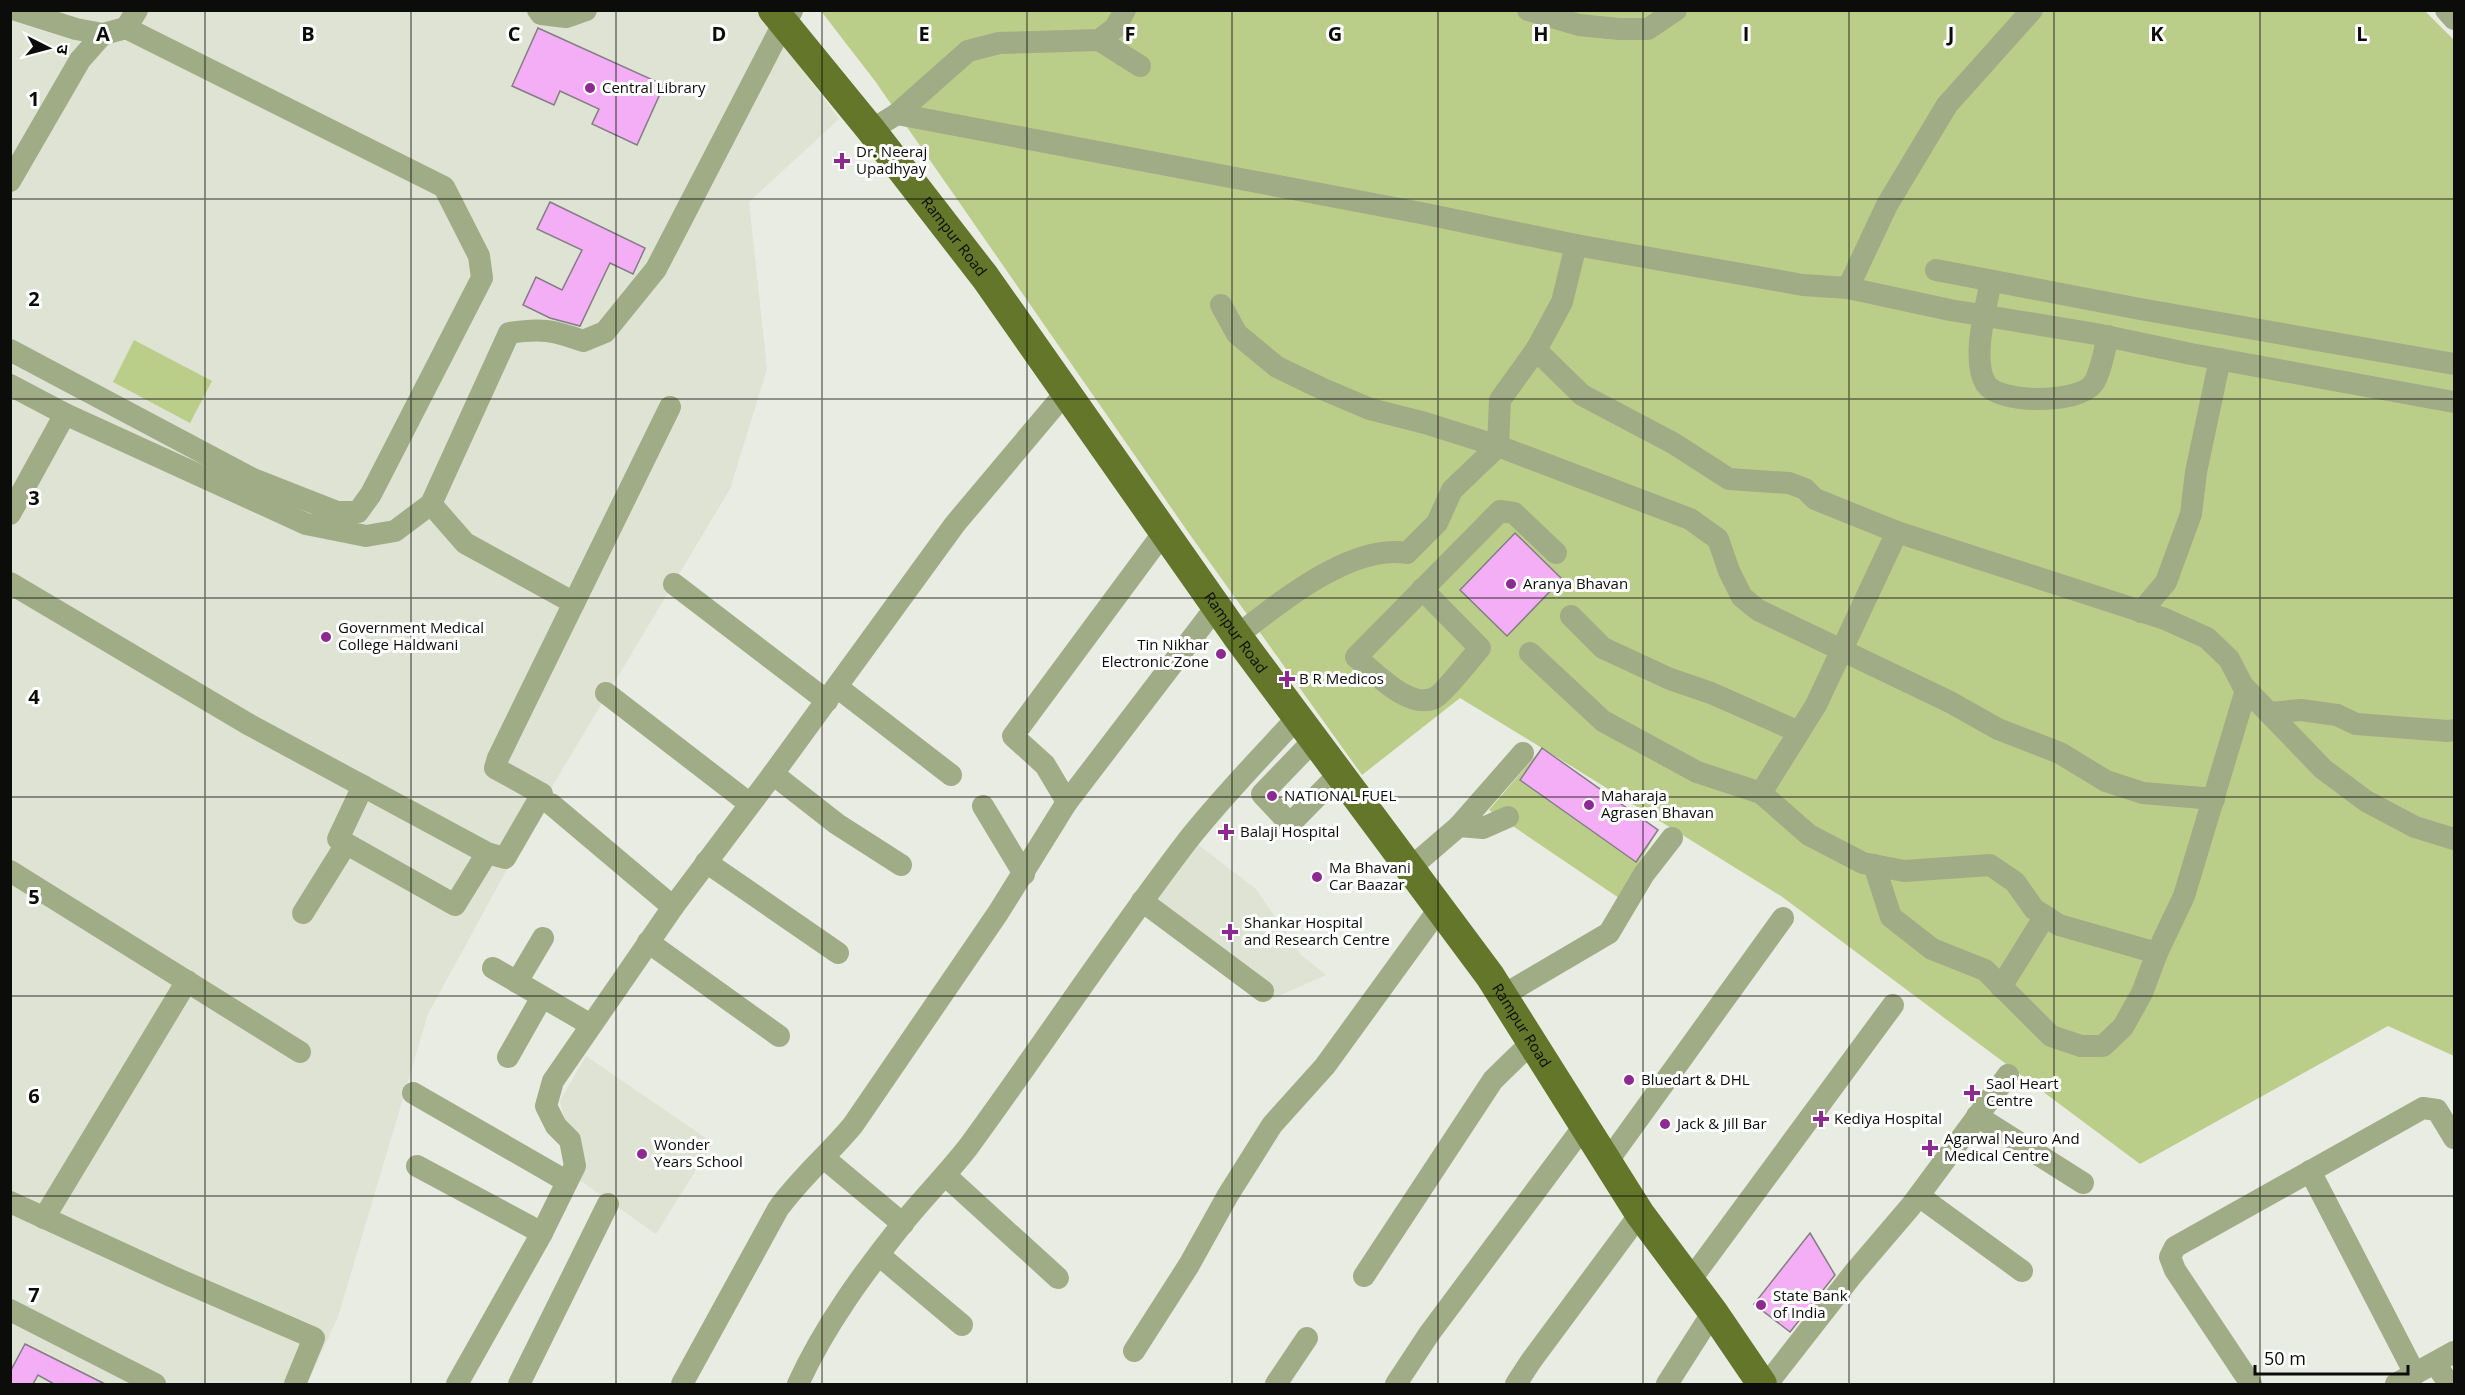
<svg xmlns="http://www.w3.org/2000/svg" width="2465" height="1395" viewBox="0 0 2465 1395" font-family="'Open Sans','Noto Sans Devanagari',sans-serif">
<style>
.built{fill:#dee3d3}
.green{fill:#bace8a}
.building{fill:#f3aef6;stroke:#837d83;stroke-width:1.5}
.lines{fill:none;stroke-linecap:round;stroke-linejoin:round}
.minor{stroke:#a0ac85;stroke-width:22}
.major{stroke:#63762a;stroke-width:30}
.grid{fill:none;stroke:#0c0d0a;stroke-width:1.5;stroke-opacity:0.55}
.poi-dot{fill:#8c2a92;stroke:#fff;stroke-width:2}
.labels{text-anchor:middle;stroke-width:6;stroke-linejoin:round;paint-order:stroke}
.poi-label{font-size:15px;fill:#0c0d0a;stroke:#fff;text-anchor:start}
.street-label{font-size:15px;fill:#0c0d0a;stroke:#fff}
.grid-label{font-size:20px;text-anchor:middle;font-weight:bold;fill:#0c0d0a;stroke:#fff;stroke-width:6;stroke-linejoin:round;paint-order:stroke}
</style>
<rect width="100%" height="100%" fill="#e9ece3"/>
<!-- built -->
<g class="built">
<path d="M10 11H758L839 119 749 202 767 369 730 489 553 785 428 1014 338 1317 307 1384H11Z"/>
<path d="M1196 843 1256 889 1301 955 1326 975 1267 1001 1144 910Z"/>
<path d="M586 1056 713 1143 656 1234 578 1179 560 1101Z"/>
</g>
<!-- green -->
<g class="green">
<path d="M821 11H2425L2454 40V1056L2388 1026 2140 1164 1781 896 1542 748 1520 781 1635 862 1658 830 1619 898 1489 810 1542 748 1460 698 1362 775 1188 532 875 81Z"/>
<path d="M134 340 212 381 190 423 113 382Z"/>
</g>
<!-- building -->
<g class="building">
<path d="M538 28 664 85 637 145 592 124 599 109 560 91 554 105 512 86Z"/>
<path d="M550 202 645 248 633 274 610 263 580 326 550 318 523 305 536 277 562 290 582 250 537 229Z"/>
<path d="M1515 533 1562 579 1507 636 1460 590Z"/>
<path d="M1542 748 1658 830 1636 862 1520 780Z"/>
<path d="M1810 1233 1835 1275 1790 1332 1754 1304Z"/>
<path d="M25 1344 105 1384H54L38 1375 33 1384H10V1372Z"/>
</g>
<g class="lines">
<!-- minor -->
<g class="minor">
<path d="M16 10 76 29 103 34 126 28 137 10"/>
<path d="M538 10 541 14 566 17 586 10"/>
<path d="M1528 10 1579 25 1619 29H1648L1676 10"/>
<path d="M2446 10 2454 19"/>
<path d="M1099 40 1140 66"/>
<path d="M897 114 968 51 999 43 1099 40 1115 28 1125 10"/>
<path d="M871 130 897 114 1426 214 1576 245 1803 285 1848 288 1950 310 2096 334 2191 354 2454 402"/>
<path d="M10 181 80 60 103 34"/>
<path d="M1936 270 2140 309 2454 364"/>
<path d="M1991 281C1986 307 1971 361 1986 384 1999 404 2078 404 2093 384 2100 375 2105 348 2108 336"/>
<path d="M1848 288 1887 205 1947 105 2032 10"/>
<path d="M1221 305 1237 334 1277 367 1325 390 1370 409 1425 423 1498 446 1690 519 1718 539 1729 571 1742 597 1758 610 1950 702 1998 729 2060 753 2106 781 2143 793 2214 799"/>
<path d="M10 350 253 479 337 512H358L371 494 482 278 479 256 444 187 126 28"/>
<path d="M1536 350 1582 395 1673 443 1729 479 1789 483 1805 489 1815 499 1897 532 2165 619 2207 638 2229 659 2243 686 2323 769 2366 801 2415 827 2454 839"/>
<path d="M10 385 65 414"/>
<path d="M431 504 465 543 574 603"/>
<path d="M10 514 65 414 306 524 366 536 395 531 431 504 509 333C541 328 553 330 583 341L605 332 656 269 783 24 792 11"/>
<path d="M10 583 248 724 487 853 505 858 542 794 495 768 498 758 670 407"/>
<path d="M674 584 827 701"/>
<path d="M1422 589 1480 648C1472 657 1444 693 1436 697 1411 712 1374 672 1356 657L1500 511 1514 513 1556 553"/>
<path d="M2141 612 2166 582 2191 514 2196 472 2220 359"/>
<path d="M1571 616 1603 648 1670 679 1711 693 1799 732"/>
<path d="M1237 636C1278 603 1352 543 1407 553L1437 523 1452 490 1498 446 1500 400 1536 350 1562 302 1576 245"/>
<path d="M1530 653 1603 721 1697 772 1761 793 1809 835 1863 863 1904 871 1990 865 2015 882 2034 909 2059 925 2157 953 2184 896 2246 690"/>
<path d="M837 687 951 775"/>
<path d="M606 693 750 804"/>
<path d="M2269 713 2301 710 2337 715 2356 724 2448 731 2454 730"/>
<path d="M1314 740 1262 794 1290 824 1339 774"/>
<path d="M773 774 837 824 901 865"/>
<path d="M363 786 338 839 455 905 487 853"/>
<path d="M1761 793 1816 705 1897 532"/>
<path d="M1067 802 1045 765 1013 736 1164 532"/>
<path d="M551 804 673 907"/>
<path d="M983 806 1024 874"/>
<path d="M1459 826 1483 828 1508 817"/>
<path d="M706 862 838 953"/>
<path d="M1874 865 1891 917 1932 949 1985 970 2051 1036 2081 1046H2103L2123 1027 2142 993 2157 953"/>
<path d="M1409 869 1459 826 1523 753"/>
<path d="M10 871 300 1052"/>
<path d="M1142 901 1263 991"/>
<path d="M303 913 346 844"/>
<path d="M648 942 779 1036"/>
<path d="M493 968 591 1025"/>
<path d="M517 982 543 938"/>
<path d="M2001 987 2045 916"/>
<path d="M1502 996 1609 933 1644 874 1672 838"/>
<path d="M508 1057 542 997"/>
<path d="M413 1093 566 1181"/>
<path d="M1977 1116 2083 1183"/>
<path d="M824 1158 903 1224"/>
<path d="M1607 1162 1783 918"/>
<path d="M417 1166 542 1233"/>
<path d="M2310 1171 2415 1374"/>
<path d="M945 1175 1058 1278"/>
<path d="M1919 1196 2022 1271"/>
<path d="M10 1202 173 1277 314 1338 295 1384"/>
<path d="M44 1218 187 981"/>
<path d="M880 1256 962 1325"/>
<path d="M1364 1276 1493 1080 1532 1042"/>
<path d="M1689 1282 1893 1005"/>
<path d="M10 1310 155 1384"/>
<path d="M1134 1351 1189 1265 1228 1195 1272 1125 1325 1066 1439 909"/>
<path d="M2435 1363 2449 1384"/>
<path d="M457 1384 542 1233 575 1166 570 1140 556 1126 546 1106 553 1081 673 907 773 774 955 524 1066 392"/>
<path d="M519 1384 608 1204"/>
<path d="M682 1384 778 1209C800 1178 829 1154 853 1125L998 913 1067 802 1216 607"/>
<path d="M798 1384C825 1325 864 1272 904 1222 925 1196 949 1172 969 1146 1043 1045 1112 939 1188 840 1222 797 1260 758 1297 718"/>
<path d="M1276 1384 1307 1338"/>
<path d="M1396 1384 1429 1334 1584 1126"/>
<path d="M1516 1384 1531 1361 1640 1214"/>
<path d="M1667 1384 1713 1312"/>
<path d="M1767 1384 1853 1274 1911 1206 2008 1075"/>
<path d="M2251 1384 2175 1270 2170 1257 2175 1247 2423 1108 2437 1110 2454 1138"/>
<path d="M2396 1384 2454 1352"/>
</g>
<!-- major -->
<path class="major" id="s1" d="M773 10 871 130 985 277 1237 636 1490 976 1640 1214 1713 1312 1762 1384"/>
</g>
<!-- grid -->
<path class="grid" d="M205 10V1384M411 10V1384M616 10V1384M822 10V1384M1027 10V1384M1232 10V1384M1438 10V1384M1643 10V1384M1849 10V1384M2054 10V1384M2260 10V1384M10 199H2454M10 399H2454M10 598H2454M10 797H2454M10 996H2454M10 1196H2454"/>
<!-- markers -->
<g class="poi-dot">
<circle cx="590" cy="88" r="6"/>
<path d="M839 152h6v6h6v6h-6v6h-6v-6h-6v-6h6z"/>
<circle cx="1511" cy="584" r="6"/>
<circle cx="326" cy="637" r="6"/>
<circle cx="1221" cy="654" r="6"/>
<path d="M1284 670h6v6h6v6h-6v6h-6v-6h-6v-6h6z"/>
<circle cx="1272" cy="796" r="6"/>
<circle cx="1589" cy="805" r="6"/>
<path d="M1223 823h6v6h6v6h-6v6h-6v-6h-6v-6h6z"/>
<circle cx="1317" cy="877" r="6"/>
<path d="M1227 923h6v6h6v6h-6v6h-6v-6h-6v-6h6z"/>
<circle cx="1629" cy="1080" r="6"/>
<path d="M1969 1084h6v6h6v6h-6v6h-6v-6h-6v-6h6z"/>
<path d="M1818 1110h6v6h6v6h-6v6h-6v-6h-6v-6h6z"/>
<circle cx="1665" cy="1124" r="6"/>
<path d="M1927 1139h6v6h6v6h-6v6h-6v-6h-6v-6h6z"/>
<circle cx="642" cy="1154" r="6"/>
<circle cx="1761" cy="1305" r="6"/>
</g>
<g class="labels">
<!-- poi labels -->
<g class="poi-label">
<text x="602" y="93">Central Library</text>
<text x="856" y="157">Dr. Neeraj<tspan x="856" dy="17">Upadhyay</tspan></text>
<text x="1523" y="589">Aranya Bhavan</text>
<text x="338" y="633">Government Medical<tspan x="338" dy="17">College Haldwani</tspan></text>
<text x="1209" y="650" text-anchor="end">Tin Nikhar<tspan x="1209" dy="17">Electronic Zone</tspan></text>
<text x="1299" y="684">B R Medicos</text>
<text x="1284" y="801">NATIONAL FUEL</text>
<text x="1601" y="801">Maharaja<tspan x="1601" dy="17">Agrasen Bhavan</tspan></text>
<text x="1240" y="837">Balaji Hospital</text>
<text x="1329" y="873">Ma Bhavani<tspan x="1329" dy="17">Car Baazar</tspan></text>
<text x="1244" y="928">Shankar Hospital<tspan x="1244" dy="17">and Research Centre</tspan></text>
<text x="1641" y="1085">Bluedart &amp; DHL</text>
<text x="1986" y="1089">Saol Heart<tspan x="1986" dy="17">Centre</tspan></text>
<text x="1834" y="1124">Kediya Hospital</text>
<text x="1677" y="1129">Jack &amp; Jill Bar</text>
<text x="1944" y="1144">Agarwal Neuro And<tspan x="1944" dy="17">Medical Centre</tspan></text>
<text x="654" y="1150">Wonder<tspan x="654" dy="17">Years School</tspan></text>
<text x="1773" y="1301">State Bank<tspan x="1773" dy="17">of India</tspan></text>
</g>
<!-- street labels -->
<g class="street-label">
<text dy="5" stroke="none"><textPath href="#s1" startOffset="290">Rampur Road</textPath></text>
<text dy="5" stroke="none"><textPath href="#s1" startOffset="776">Rampur Road</textPath></text>
<text dy="5" stroke="none"><textPath href="#s1" startOffset="1262">Rampur Road</textPath></text>
</g>
</g>
<g class="grid-label">
<text x="103" y="41">A</text>
<text x="308" y="41">B</text>
<text x="514" y="41">C</text>
<text x="719" y="41">D</text>
<text x="924" y="41">E</text>
<text x="1130" y="41">F</text>
<text x="1335" y="41">G</text>
<text x="1541" y="41">H</text>
<text x="1746" y="41">I</text>
<text x="1951" y="41">J</text>
<text x="2157" y="41">K</text>
<text x="2362" y="41">L</text>
<text x="34" y="106">1</text>
<text x="34" y="306">2</text>
<text x="34" y="505">3</text>
<text x="34" y="704">4</text>
<text x="34" y="904">5</text>
<text x="34" y="1103">6</text>
<text x="34" y="1302">7</text>
</g>
<!-- border -->
<rect width="2465" height="1395" fill="none" stroke="#0c0d0a" stroke-width="24"/>
<!-- north arrow -->
<g transform="translate(48 48) rotate(96)" stroke="#ffffff" stroke-width="4.5" paint-order="stroke">
<path d="M0-4.5L10 22L0 15L-10 22Z" fill="#0c0d0a"/>
<text y="-9" font-size="16" font-weight="bold" text-anchor="middle" fill="#0c0d0a">उ</text>
</g>
<!-- scale -->
<path d="M2255 1365v9h153v-9" fill="none" stroke="#0c0d0a" stroke-width="3"/>
<text x="2264" y="1365" font-size="18" fill="#0c0d0a" stroke="#ffffff" stroke-width="4.5" paint-order="stroke">50 m</text>
</svg>
